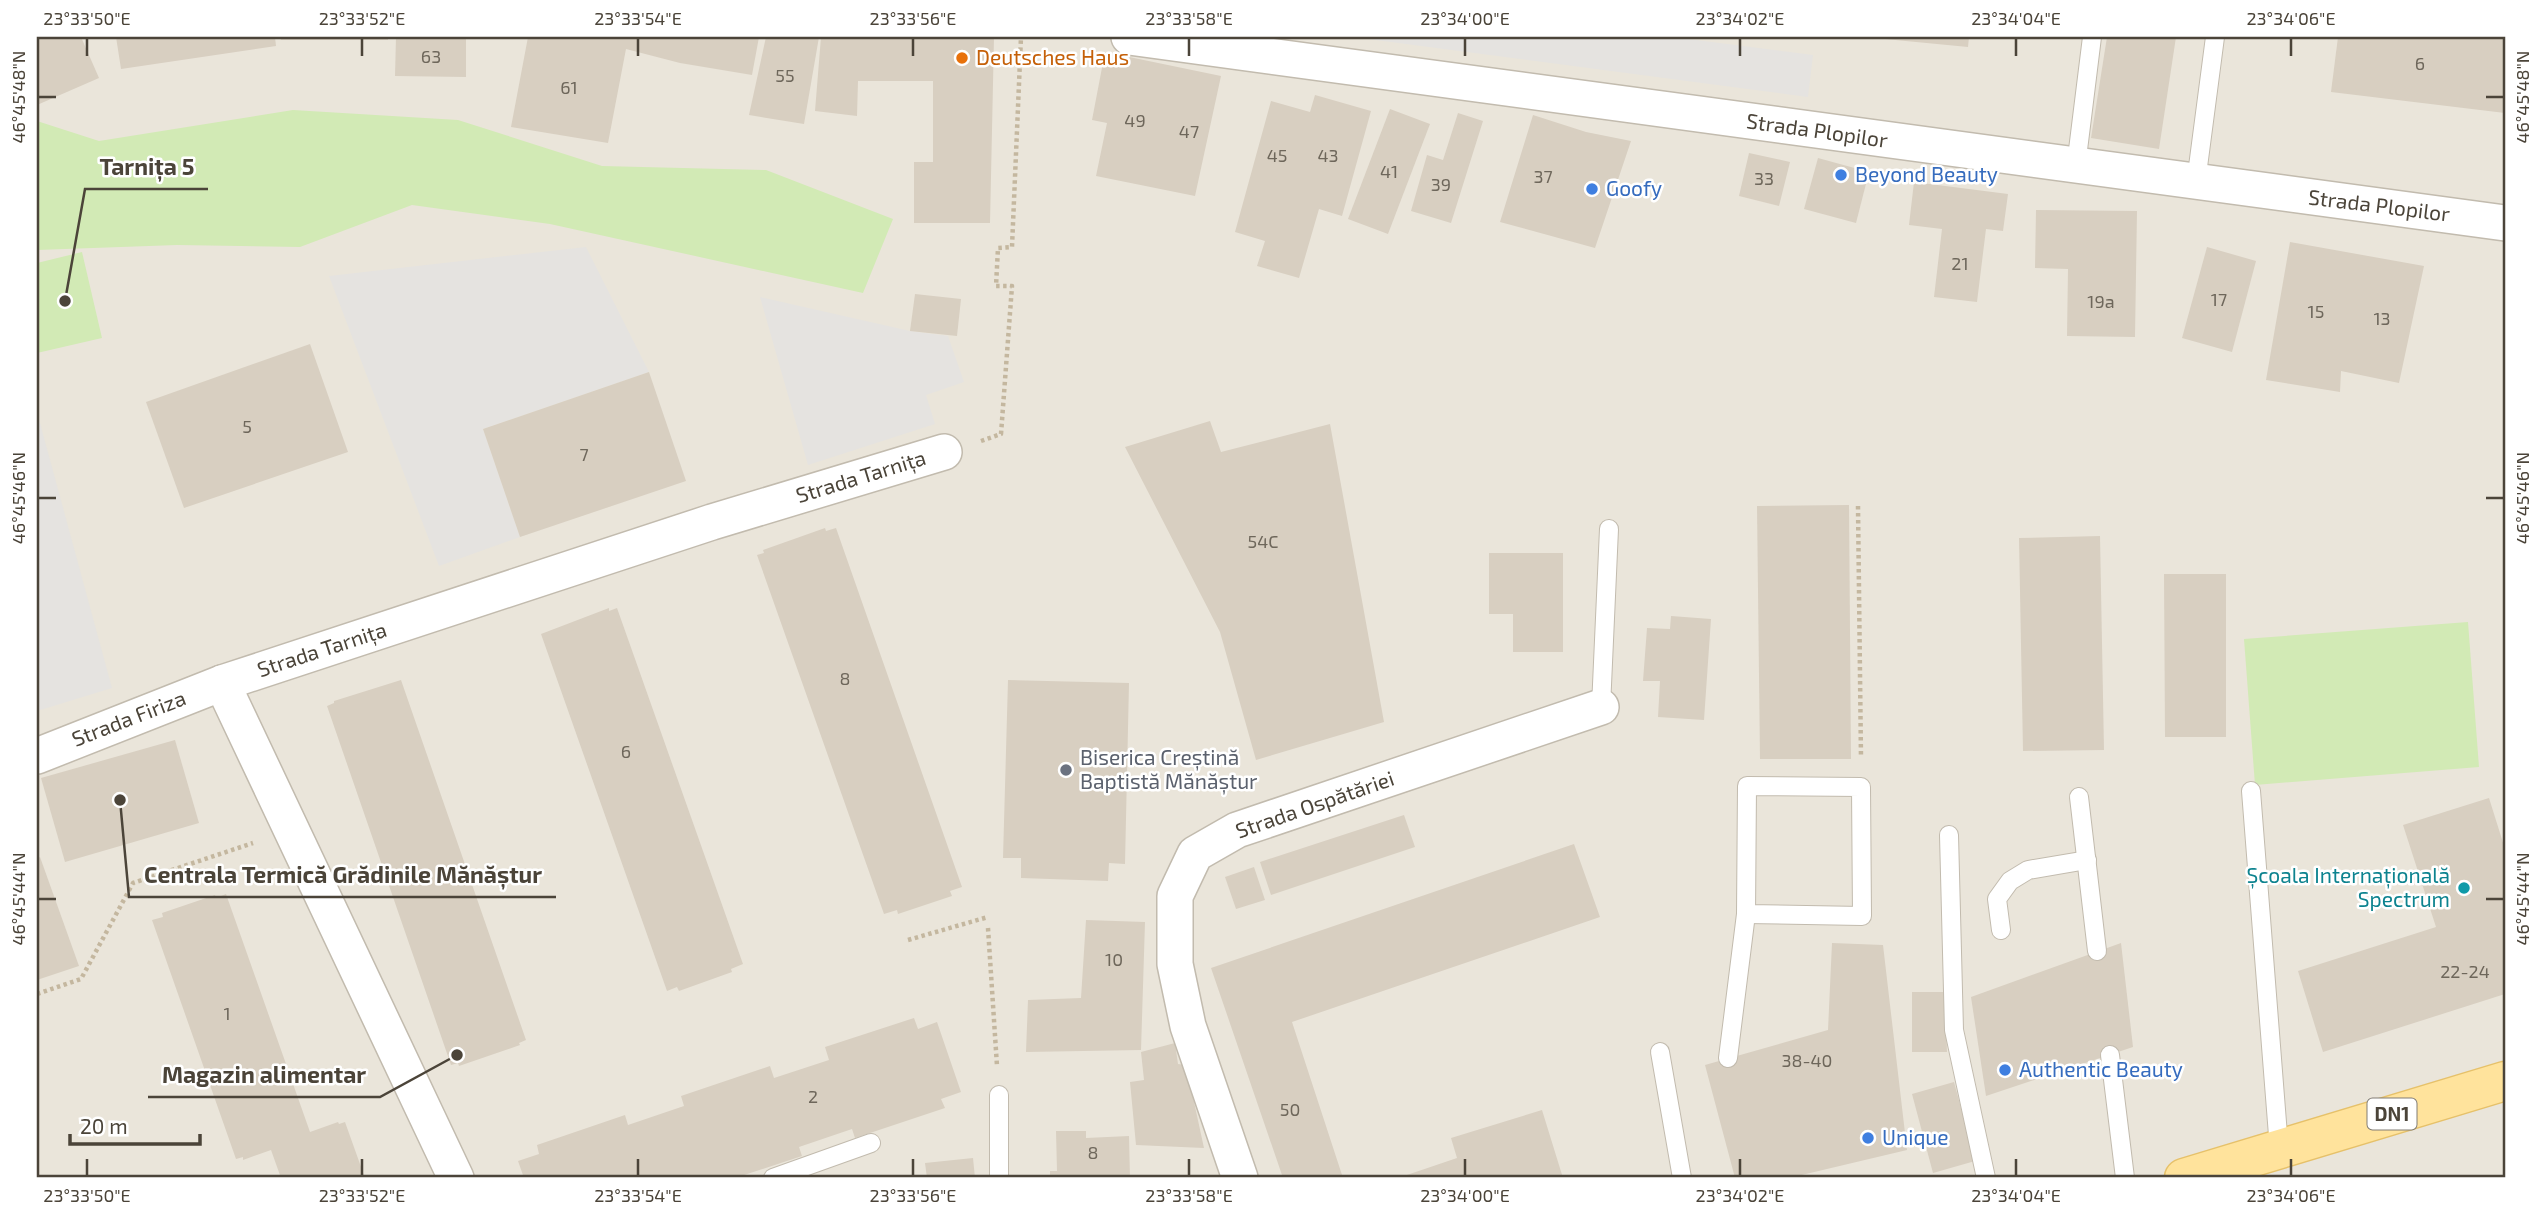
<svg xmlns="http://www.w3.org/2000/svg" width="2542" height="1215" viewBox="0 0 2542 1215" font-family="'Exo 2',sans-serif">
<style>
.residential{fill:#eae5da}
.green{fill:#d2eab5}
.parking{fill:#e5e3e0}
.building{fill:#d8cfc1}
.lines{fill:none;stroke-linecap:round;stroke-linejoin:round}
.lane-casing{stroke:#c2bbae;stroke-width:20}
.street-casing{stroke:#c2bbae;stroke-width:38}
.primary-casing{stroke:#e6c16a;stroke-width:41}
.path{stroke:#c4b79f;stroke-width:4.5;stroke-dasharray:3.5 3.5;stroke-linecap:butt}
.lane{stroke:#fff;stroke-width:18}
.street{stroke:#fff;stroke-width:35}
.primary{stroke:#ffe39c;stroke-width:38}
.ticks{fill:none;stroke:#4b4439;stroke-width:2.5}
.food-dot{fill:#e8710a;stroke:#fff;stroke-width:2.5}
.shop-dot{fill:#3f7fe0;stroke:#fff;stroke-width:2.5}
.worship-dot{fill:#6b7280;stroke:#fff;stroke-width:2.5}
.culture-dot{fill:#0f9aa8;stroke:#fff;stroke-width:2.5}
.labels{text-anchor:middle;stroke-width:5;stroke-linejoin:round;paint-order:stroke}
.number-label{font-size:18px;fill:#6e675b}
.shield{fill:#fff;stroke:#817c74;stroke-width:2}
.shield-label{font-size:19px;font-weight:bold;fill:#4b4439}
.food-label{font-size:21px;fill:#c56008;stroke:#fff;text-anchor:start}
.street-label{font-size:21px;fill:#4b4439;stroke:#fff}
.shop-label{font-size:21px;fill:#366cbe;stroke:#fff;text-anchor:start}
.worship-label{font-size:21px;fill:#5b616d;stroke:#fff;text-anchor:start}
.culture-label{font-size:21px;fill:#0d838f;stroke:#fff;text-anchor:end}
.leader{fill:none;stroke:#4b4439;stroke-width:2.5}
.callout-dot{fill:#4b4439;stroke:#fff;stroke-width:2.5}
.callout-label{font-size:23px;text-anchor:middle;font-weight:bold;fill:#4b4439;stroke:#fff;stroke-width:5;stroke-linejoin:round;paint-order:stroke}
.neatline{fill:none;stroke:#4b4439;stroke-width:2.5}
.ticks-label{font-size:18px;text-anchor:middle;fill:#4b4439}
</style>
<rect width="100%" height="100%" fill="#f6f3ec"/>
<!-- residential -->
<rect class="residential" x="37" y="37" width="2468" height="1141"/>
<!-- green -->
<g class="green">
<path d="M293 110 458 120 602 166 766 170 893 219 863 293 550 224 412 205 300 247 177 245 37 250V121L99 141Z"/>
<path d="M82 252 102 338 37 353V263Z"/>
<path d="M2468 622 2479 767 2255 785 2244 639Z"/>
</g>
<!-- parking -->
<g class="parking">
<path d="M1353 37H1673L1813 55 1808 97Z"/>
<path d="M586 247 649 372 483 429 520 537 439 566 329 276Z"/>
<path d="M760 297 910 331 948 336 964 382 926 395 935 424 808 465Z"/>
<path d="M37 412 112 688 37 711Z"/>
</g>
<!-- building -->
<g class="building">
<path d="M37 37H81L99 78 37 105Z"/>
<path d="M116 37H275L276 46 121 69Z"/>
<path d="M280 37H388V40H281Z"/>
<path d="M396 37H466V77L395 76Z"/>
<path d="M528 37H759L752 75 680 63 626 49 608 143 511 127Z"/>
<path d="M766 37H819L804 124 749 115Z"/>
<path d="M821 37H994L990 223H914V162H933V81H858L857 116 815 111Z"/>
<path d="M1885 37H1969L1968 47 1885 39Z"/>
<path d="M2107 37H2176L2159 149 2091 138Z"/>
<path d="M2338 37H2505V113L2331 92Z"/>
<path d="M1105 52 1221 76 1195 196 1096 176 1107 123 1092 120Z"/>
<path d="M1315 95 1371 111 1342 216 1319 209 1299 278 1257 266 1265 241 1235 232 1271 101 1310 112Z"/>
<path d="M1390 109 1430 124 1388 234 1348 219Z"/>
<path d="M1458 113 1483 121 1451 223 1411 211 1427 155 1443 160Z"/>
<path d="M1533 115 1586 132 1631 141 1595 248 1500 222Z"/>
<path d="M1749 153 1790 162 1779 206 1739 196Z"/>
<path d="M1818 158 1869 172 1856 223 1804 209Z"/>
<path d="M1914 182 2008 194 2003 231 1986 229 1977 302 1934 297 1942 229 1909 225Z"/>
<path d="M2036 210 2137 211 2135 337 2067 336 2068 269 2035 268Z"/>
<path d="M2290 242 2424 266 2399 383 2341 371 2340 392 2266 380Z"/>
<path d="M2207 247 2256 261 2232 352 2182 338Z"/>
<path d="M915 294 961 299 957 336 910 331Z"/>
<path d="M310 344 348 452 184 508 146 402Z"/>
<path d="M649 372 686 481 520 537 483 429Z"/>
<path d="M1210 421 1221 452 1330 424 1384 722 1256 760 1220 632 1125 447Z"/>
<path d="M1849 505 1851 759H1760L1757 506Z"/>
<path d="M825 528 826 531 836 528 962 887 950 891 952 896 898 914 897 910 884 914 757 555 764 553 763 550Z"/>
<path d="M2100 536 2104 750 2023 751 2019 538Z"/>
<path d="M1489 553H1563V652H1513V614H1489Z"/>
<path d="M2164 574H2226V737H2165Z"/>
<path d="M609 608V611L617 608 743 964 731 969 732 972 679 991 677 987 667 991 541 634Z"/>
<path d="M1671 616 1711 619 1704 720 1658 717 1660 681H1643L1647 628 1670 629Z"/>
<path d="M401 680 526 1040 519 1043 520 1045 459 1066 458 1063 451 1065 327 706 334 703V701Z"/>
<path d="M1008 680 1129 683 1125 864 1109 863 1108 881 1021 878V858H1003Z"/>
<path d="M175 740 199 823 65 862 41 778Z"/>
<path d="M2489 798 2505 849V994L2323 1052 2298 971 2436 927 2403 825Z"/>
<path d="M1404 815 1415 847 1271 895 1260 862Z"/>
<path d="M1574 844 1600 917 1292 1022 1343 1178H1283L1211 968Z"/>
<path d="M40 857 79 966 37 980V859Z"/>
<path d="M1254 867 1265 900 1236 909 1225 877Z"/>
<path d="M226 894 310 1132 338 1122 339 1124 345 1122 365 1178H281L271 1150 243 1160V1157L236 1159 152 920 163 917 162 913 215 895 216 898Z"/>
<path d="M1086 920 1145 922 1141 1050 1026 1052 1028 1000 1081 998Z"/>
<path d="M1832 943 1883 945 1907 1150 1789 1178H1735L1705 1065 1828 1030Z"/>
<path d="M2121 943 2133 1047 1986 1096 1971 997Z"/>
<path d="M1912 992H1945L1947 1052H1912Z"/>
<path d="M914 1018 918 1029 937 1022 961 1092 941 1099 945 1108 855 1138 852 1129 799 1147 802 1156 735 1178H524L518 1161 539 1154 537 1145 625 1115 628 1125 684 1106 681 1096 770 1066 774 1078 829 1060 825 1047Z"/>
<path d="M1175 1043 1178 1064 1186 1065 1204 1148 1136 1145 1130 1082 1144 1080 1141 1052Z"/>
<path d="M1954 1082 1975 1161 1933 1173 1912 1094Z"/>
<path d="M1542 1110 1563 1178H1398L1457 1158 1451 1138Z"/>
<path d="M1056 1131H1086V1138L1129 1136 1130 1178H1050V1171H1057Z"/>
<path d="M973 1158 975 1178H927L925 1163Z"/>
</g>
<g class="lines">
<!-- lane casing -->
<g class="lane-casing">
<g id="lane">
<path d="M2076 166 2092 37"/>
<path d="M2196 182 2215 37"/>
<path d="M1601 707 1609 529"/>
<path d="M1747 786 1861 787 1862 916 1746 914Z"/>
<path d="M2251 791 2279 1148"/>
<path d="M2079 797 2097 951"/>
<path d="M1949 835 1954 1030 1986 1178"/>
<path d="M2001 930 1997 899 2010 881 2028 870 2087 860"/>
<path d="M1660 1052 1682 1178"/>
<path d="M2110 1055 2125 1178"/>
<path d="M1728 1058 1746 914"/>
<path d="M999 1095V1178"/>
<path d="M773 1178 871 1143"/>
</g>
</g>
<!-- street casing -->
<g class="street-casing">
<g id="street">
<path d="M1129 37 2505 223"/>
<path d="M37 756 222 683"/>
<path d="M456 1178 222 683 712 522 944 452"/>
<path d="M1240 1178 1188 1026 1175 964V896L1195 854 1237 830 1601 707"/>
</g>
</g>
<!-- primary casing -->
<g class="primary-casing">
<path id="primary" d="M2184 1178 2505 1081"/>
</g>
<!-- path -->
<g class="path">
<path d="M981 441 1001 434 1012 286H996L998 248 1012 247 1021 37"/>
<path d="M1858 506 1861 758"/>
<path d="M988 928 997 1066"/>
<path d="M908 940 988 917"/>
<path d="M37 994 81 979 133 883 253 843"/>
</g>
<!-- lane -->
<use href="#lane" class="lane"/>
<!-- street -->
<use href="#street" class="street"/>
<!-- primary -->
<use href="#primary" class="primary"/>
</g>
<!-- ticks -->
<path class="ticks" d="M87 38V56M362 38V56M638 38V56M913 38V56M1189 38V56M1465 38V56M1740 38V56M2016 38V56M2291 38V56M38 97H56M2486 97H2504M38 498H56M2486 498H2504M38 899H56M2486 899H2504M87 1159V1176M362 1159V1176M638 1159V1176M913 1159V1176M1189 1159V1176M1465 1159V1176M1740 1159V1176M2016 1159V1176M2291 1159V1176"/>
<!-- markers -->
<circle class="food-dot" cx="962" cy="58" r="7"/>
<g class="shop-dot">
<circle cx="1841" cy="175" r="7"/>
<circle cx="1592" cy="189" r="7"/>
<circle cx="2005" cy="1070" r="7"/>
<circle cx="1868" cy="1138" r="7"/>
</g>
<circle class="worship-dot" cx="1066" cy="770" r="7"/>
<circle class="culture-dot" cx="2464" cy="888" r="7"/>
<g class="labels">
<!-- number labels -->
<g class="number-label">
<text x="431" y="63">63</text>
<text x="2420" y="70">6</text>
<text x="785" y="82">55</text>
<text x="569" y="94">61</text>
<text x="1135" y="127">49</text>
<text x="1189" y="138">47</text>
<text x="1277" y="162">45</text>
<text x="1328" y="162">43</text>
<text x="1389" y="178">41</text>
<text x="1543" y="183">37</text>
<text x="1764" y="185">33</text>
<text x="1441" y="191">39</text>
<text x="1960" y="270">21</text>
<text x="2219" y="306">17</text>
<text x="2101" y="308">19a</text>
<text x="2316" y="318">15</text>
<text x="2382" y="325">13</text>
<text x="247" y="433">5</text>
<text x="584" y="461">7</text>
<text x="1263" y="548">54C</text>
<text x="845" y="685">8</text>
<text x="626" y="758">6</text>
<text x="1114" y="966">10</text>
<text x="2465" y="978">22-24</text>
<text x="227" y="1020">1</text>
<text x="1807" y="1067">38-40</text>
<text x="813" y="1103">2</text>
<text x="1290" y="1116">50</text>
<text x="1093" y="1159">8</text>
</g>
<!-- shield labels -->
<rect class="shield" x="2367.5" y="1098.5" width="49" height="31" rx="5"/>
<g class="shield-label">
<text x="2392" y="1121">DN1</text>
</g>
<!-- food labels -->
<g class="food-label">
<text x="976" y="65">Deutsches Haus</text>
</g>
<!-- street labels -->
<g class="street-label">
<text transform="translate(1817 131) rotate(8)" y="7">Strada Plopilor</text>
<text transform="translate(2379 206) rotate(7)" y="7">Strada Plopilor</text>
<text transform="translate(861 477) rotate(-17)" y="7">Strada Tarnița</text>
<text transform="translate(322 650) rotate(-18)" y="7">Strada Tarnița</text>
<text transform="translate(129 719) rotate(-21)" y="7">Strada Firiza</text>
<text transform="translate(1315 805) rotate(-19)" y="7">Strada Ospătăriei</text>
</g>
<!-- shop labels -->
<g class="shop-label">
<text x="1855" y="182">Beyond Beauty</text>
<text x="1606" y="196">Goofy</text>
<text x="2019" y="1077">Authentic Beauty</text>
<text x="1882" y="1145">Unique</text>
</g>
<!-- worship labels -->
<g class="worship-label">
<text x="1080" y="765">Biserica Creștină<tspan x="1080" dy="24">Baptistă Mănăștur</tspan></text>
</g>
<!-- culture labels -->
<g class="culture-label">
<text x="2450" y="883">Școala Internațională<tspan x="2450" dy="24">Spectrum</tspan></text>
</g>
</g>
<!-- callouts -->
<path class="leader" d="M65 301L85 189H208M120 800L129 897H556M457 1055L380 1097H148"/>
<g class="callout-dot">
<circle cx="65" cy="301" r="7"/>
<circle cx="120" cy="800" r="7"/>
<circle cx="457" cy="1055" r="7"/>
</g>
<g class="callout-label">
<text x="147" y="175">Tarnița 5</text>
<text x="343" y="883">Centrala Termică Grădinile Mănăștur</text>
<text x="264" y="1083">Magazin alimentar</text>
</g>
<!-- border -->
<rect width="2542" height="1215" fill="none" stroke="#ffffff" stroke-width="77"/>
<!-- scale -->
<path d="M70 1134v10h130v-10" fill="none" stroke="#4b4439" stroke-width="3.5"/>
<text x="80" y="1134" font-size="21" fill="#4b4439" stroke="#ffffff" stroke-width="5" paint-order="stroke">20 m</text>
<rect x="38" y="38" width="2466" height="1138" class="neatline"/>
<g class="ticks-label">
<text x="87" y="25">23°33'50"E</text>
<text x="362" y="25">23°33'52"E</text>
<text x="638" y="25">23°33'54"E</text>
<text x="913" y="25">23°33'56"E</text>
<text x="1189" y="25">23°33'58"E</text>
<text x="1465" y="25">23°34'00"E</text>
<text x="1740" y="25">23°34'02"E</text>
<text x="2016" y="25">23°34'04"E</text>
<text x="2291" y="25">23°34'06"E</text>
<text transform="translate(19 97) rotate(-90)" y="6">46°45'48"N</text>
<text transform="translate(2523 97) rotate(-90)" y="6">46°45'48"N</text>
<text transform="translate(19 498) rotate(-90)" y="6">46°45'46"N</text>
<text transform="translate(2523 498) rotate(-90)" y="6">46°45'46"N</text>
<text transform="translate(19 899) rotate(-90)" y="6">46°45'44"N</text>
<text transform="translate(2523 899) rotate(-90)" y="6">46°45'44"N</text>
<text x="87" y="1202">23°33'50"E</text>
<text x="362" y="1202">23°33'52"E</text>
<text x="638" y="1202">23°33'54"E</text>
<text x="913" y="1202">23°33'56"E</text>
<text x="1189" y="1202">23°33'58"E</text>
<text x="1465" y="1202">23°34'00"E</text>
<text x="1740" y="1202">23°34'02"E</text>
<text x="2016" y="1202">23°34'04"E</text>
<text x="2291" y="1202">23°34'06"E</text>
</g>
</svg>
